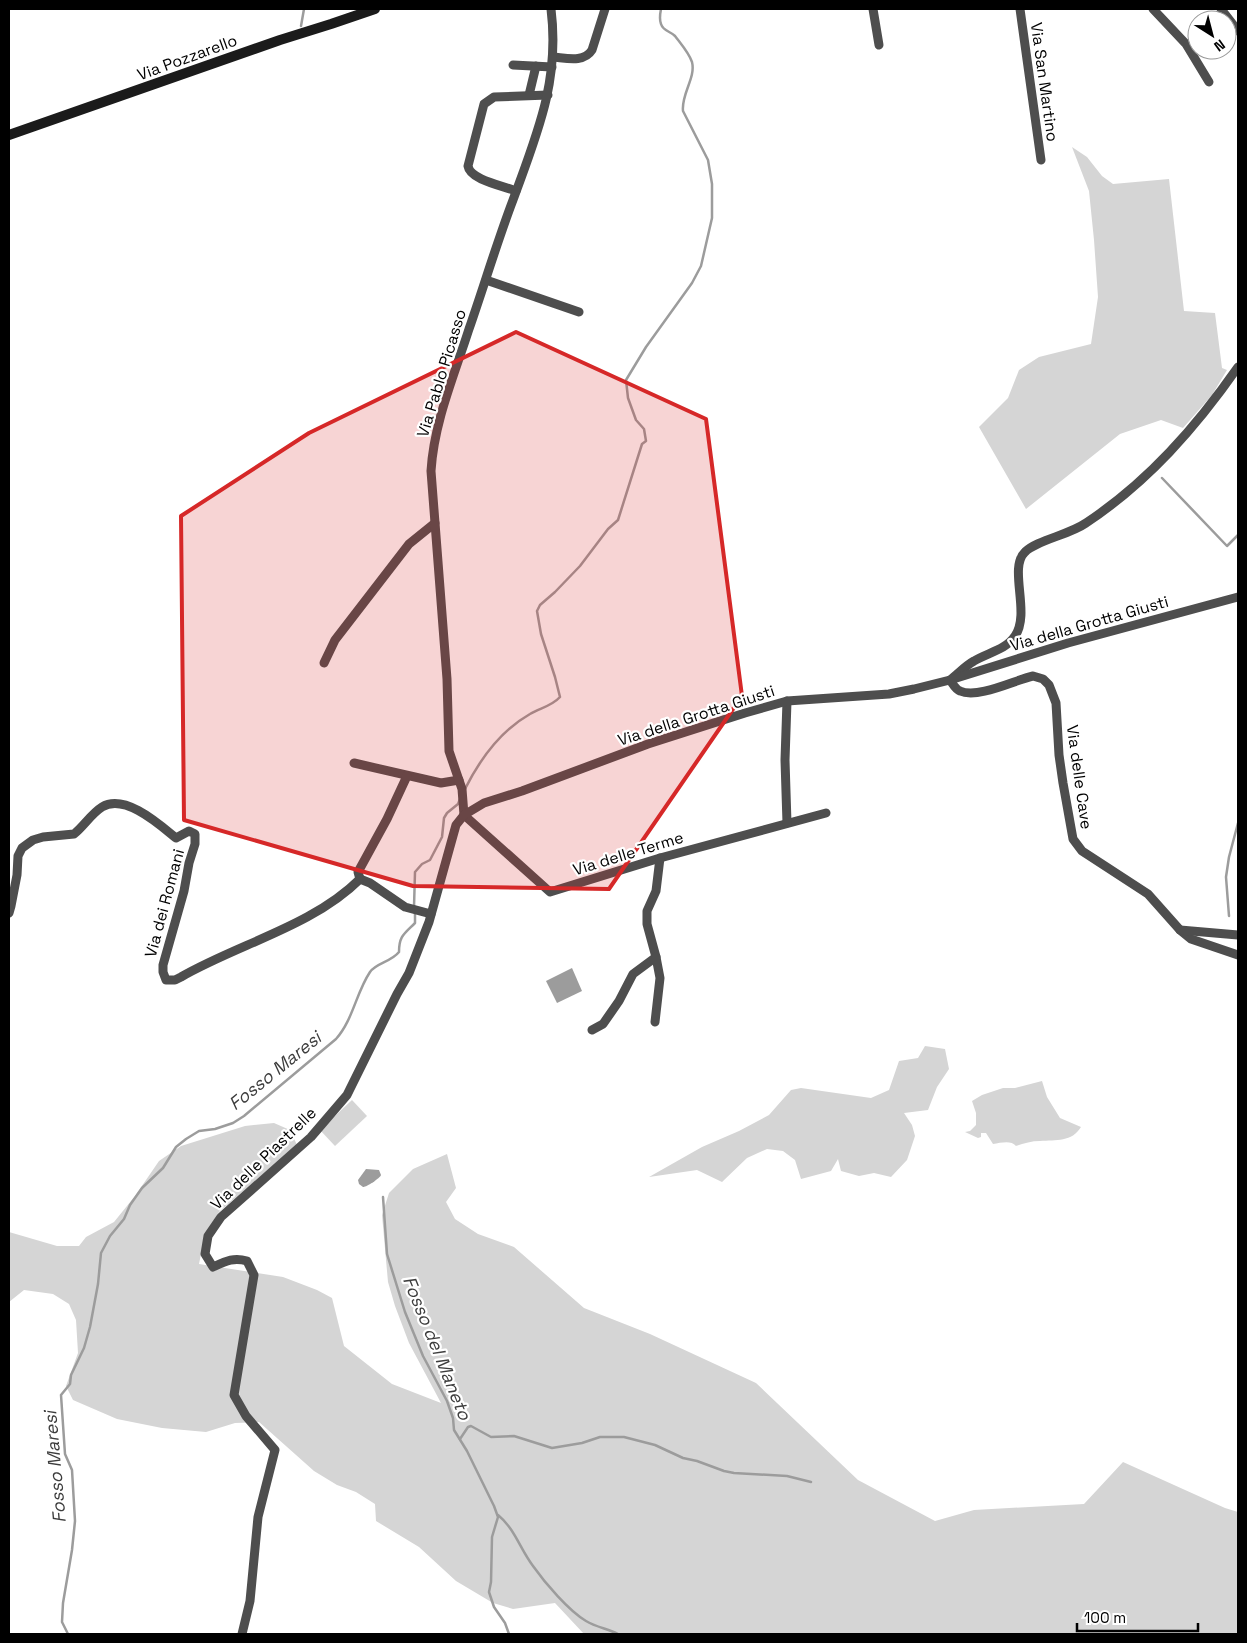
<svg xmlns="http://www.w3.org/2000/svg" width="1247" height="1643" viewBox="0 0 1247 1643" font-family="'Space Grotesk',sans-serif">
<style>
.green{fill:#d5d5d5}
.water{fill:#9c9c9c}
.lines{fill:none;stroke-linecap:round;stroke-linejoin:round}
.stream{stroke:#9c9c9c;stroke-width:2.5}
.street{stroke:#4e4e4e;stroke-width:9}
.secondary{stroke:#1b1b1b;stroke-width:10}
.marked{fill:#d62828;fill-opacity:0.2;stroke:#d62828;stroke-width:4;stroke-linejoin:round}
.labels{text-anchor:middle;stroke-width:4.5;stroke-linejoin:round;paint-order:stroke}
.street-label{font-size:16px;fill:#000;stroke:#fff}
.water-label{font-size:18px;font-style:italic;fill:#3d3d3d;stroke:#fff}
</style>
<rect width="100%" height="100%" fill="#fff"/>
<!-- green -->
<g class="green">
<path d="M1072 147 1087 157 1102 176 1113 184 1169 179 1184 311 1215 313 1222 368 1227 370 1212 395 1183 428 1161 420 1120 434 1026 509 979 427 1008 398 1019 370 1039 357 1091 344 1098 297 1094 240 1089 191Z"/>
<path d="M925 1046 945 1049 949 1069 937 1087 928 1110 904 1113 912 1125 915 1136 907 1160 891 1177 874 1173 859 1176 841 1171 838 1159 831 1171 801 1179 795 1160 783 1151 767 1149 747 1158 722 1182 697 1170 649 1177 702 1147 739 1131 769 1115 791 1090 801 1088 871 1098 889 1090 899 1061 918 1058Z"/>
<path d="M1042 1081 1047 1097 1060 1118 1081 1127C1072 1142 1056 1140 1040 1141 1032 1141 1024 1143 1016 1146 1011 1140 1001 1143 993 1144L986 1133H981V1137L978 1138 965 1132 970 1131 976 1125V1113L972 1101 982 1095 1003 1088H1015Z"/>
<path d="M352 1100 367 1116 335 1146 320 1130Z"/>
<path d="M274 1123 290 1130 297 1145 219 1212 205 1234 199 1264 283 1277 317 1290 332 1298 344 1346 392 1384 441 1403 409 1343 395 1306 388 1282 382 1215 389 1193 413 1169 447 1154 456 1188 446 1202 455 1219 478 1234 514 1247 584 1308 650 1334 756 1383 858 1480 935 1521 974 1510 1084 1504 1123 1462 1225 1508 1238 1512V1634H584L555 1603 513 1609 493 1603 456 1581 419 1547 376 1521 375 1504 356 1492 337 1485 314 1471 259 1422 235 1423 206 1432 162 1428 117 1419 73 1400 66 1386 78 1353 76 1320 69 1304 53 1294 24 1290 9 1302V1232L57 1246H79L86 1237 114 1222 135 1196 159 1161 181 1146 245 1126Z"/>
</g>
<!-- water -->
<g class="water">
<path d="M572 968 582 991 557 1003 546 981Z"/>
<path d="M366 1169 379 1170 381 1175C380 1178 367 1187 363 1187L359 1184 358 1180Z"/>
</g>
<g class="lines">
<!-- stream -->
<g class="stream">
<path d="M301 26 304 9"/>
<path d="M1162 478 1227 546 1238 535"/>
<path d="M465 789C480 759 500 731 530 714 540 708 552 706 560 697L555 677 541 634 537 611 540 605 555 592 580 566 608 529 618 520 642 444 646 441 644 429 636 420 628 398 626 380 646 347 692 283 701 266 712 218V184L708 160 683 111C681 94 696 78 692 62 689 53 681 44 675 36 670 31 663 31 661 24 659 19 660 14 661 9"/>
<path d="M414 907 415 872 422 864 430 860 442 837 444 818 447 813 458 804 460 799"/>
<path d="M1229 916 1226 877 1229 857 1238 823"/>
<path d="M383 1197 387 1254 405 1312 423 1356 447 1401 453 1418 454 1430 467 1451 494 1506 498 1517 492 1537 491 1582 489 1592 494 1607 505 1623 509 1634"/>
<path d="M460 1439 468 1427 471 1426 491 1437 514 1436 552 1448 582 1443 600 1437H624L655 1445 683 1458 697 1461 724 1471 734 1473 787 1476 811 1482"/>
<path d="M498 1515C515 1529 520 1549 533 1566 545 1583 569 1611 586 1621 596 1627 608 1629 618 1634"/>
<path d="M68 1634 62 1622 63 1603 72 1550 75 1521 72 1470 65 1454 61 1395 70 1384 71 1375 84 1348 90 1327 98 1284 101 1253 110 1236 124 1219 130 1205 142 1188 163 1168 176 1147 186 1139 199 1131 215 1129 233 1123 244 1116 336 1039C353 1020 356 993 370 972 376 963 391 962 399 952 399 936 404 934 415 923V912"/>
</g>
<!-- street -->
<g class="street">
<path d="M873 9 879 45"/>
<path d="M1020 9 1041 160"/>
<path d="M1153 9 1186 44 1209 82"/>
<path d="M1221 9 1238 31"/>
<path d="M553 57C566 58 584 63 592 50L605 9"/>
<path d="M513 65 552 67"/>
<path d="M529 95 536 66"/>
<path d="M516 191C504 186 470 180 468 166L484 104 494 97 548 95"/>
<path d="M486 280 579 312"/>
<path d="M1238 367C1196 427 1148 482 1086 523 1069 535 1037 540 1025 552 1008 568 1031 613 1015 636 1006 650 987 653 974 661 965 666 958 674 950 680 953 684 955 689 960 691 978 699 1015 680 1033 676L1043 679 1049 685 1056 703 1059 755 1063 783 1073 839 1082 851 1148 894 1180 930 1191 939 1238 955"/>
<path d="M324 663 335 640 409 544 435 523"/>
<path d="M354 763 441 783 459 780"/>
<path d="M464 815 462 789 449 751 447 679 431 471C434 422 454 376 469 329 484 286 497 242 513 200 537 134 560 81 551 9"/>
<path d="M464 815 550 892 660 858 826 813"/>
<path d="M787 823 785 760 787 701"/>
<path d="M360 879 358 872 387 819 407 776"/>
<path d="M360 879 370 883 405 907 431 914"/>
<path d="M9 913 11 906 17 875 18 856 22 848 33 840 43 837 74 834C84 826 91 814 102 807 125 793 160 825 176 838L189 831 195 834V844L189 863 184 891 163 965V972L166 980H175L181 977C238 944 313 926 360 879"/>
<path d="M1180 930 1238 935"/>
<path d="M655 1022 660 978 656 957 647 924V911L656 891 660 858"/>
<path d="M592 1030 603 1024 619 1001 633 974 656 957"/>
<path d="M242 1634 250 1601 258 1517 275 1450 246 1416 234 1395 254 1275 247 1261C234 1257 226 1261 213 1267L205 1254 208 1236 221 1217 311 1137 347 1095 397 994 409 973 429 922 456 825 464 815 484 803 522 791 648 744 745 713 787 701 889 694 914 689 950 680 1068 643 1238 597"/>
</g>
<!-- secondary -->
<path class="secondary" d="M9 135 280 40 331 24 375 9"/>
</g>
<!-- marked area -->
<path class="marked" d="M516 332 706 419 742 696 609 889 413 886 184 820 181 516 309 433Z"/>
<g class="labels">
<!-- street labels -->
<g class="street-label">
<text transform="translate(187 57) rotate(-20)" y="6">Via Pozzarello</text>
<text transform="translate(1045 82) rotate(82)" y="6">Via San Martino</text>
<text transform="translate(441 373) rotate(-73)" y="6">Via Pablo Picasso</text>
<text transform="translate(1089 623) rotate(-16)" y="6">Via della Grotta Giusti</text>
<text transform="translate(696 715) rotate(-18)" y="6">Via della Grotta Giusti</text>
<text transform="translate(1080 777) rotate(82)" y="6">Via delle Cave</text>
<text transform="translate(628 853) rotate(-17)" y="6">Via delle Terme</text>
<text transform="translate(164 903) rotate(-75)" y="6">Via dei Romani</text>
<text transform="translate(263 1158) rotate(-44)" y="6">Via delle Piastrelle</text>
</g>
<!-- water labels -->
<g class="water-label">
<text transform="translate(275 1071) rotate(-39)" y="6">Fosso Maresi</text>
<text transform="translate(437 1348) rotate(68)" y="6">Fosso del Maneto</text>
<text transform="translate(55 1467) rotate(-95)" y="6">Fosso Maresi</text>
</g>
</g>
<!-- border -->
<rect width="1247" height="1643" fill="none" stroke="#000000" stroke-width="20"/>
<!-- north arrow -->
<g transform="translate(1212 35) rotate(144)"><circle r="24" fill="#ffffff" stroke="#999999"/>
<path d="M0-4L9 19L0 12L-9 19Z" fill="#000000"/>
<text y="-8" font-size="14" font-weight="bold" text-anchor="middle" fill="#000000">N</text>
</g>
<!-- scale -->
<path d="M1077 1623v8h121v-8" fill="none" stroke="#000000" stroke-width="2.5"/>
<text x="1084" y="1623" font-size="15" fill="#000000" stroke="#ffffff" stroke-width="4" paint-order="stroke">100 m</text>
</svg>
